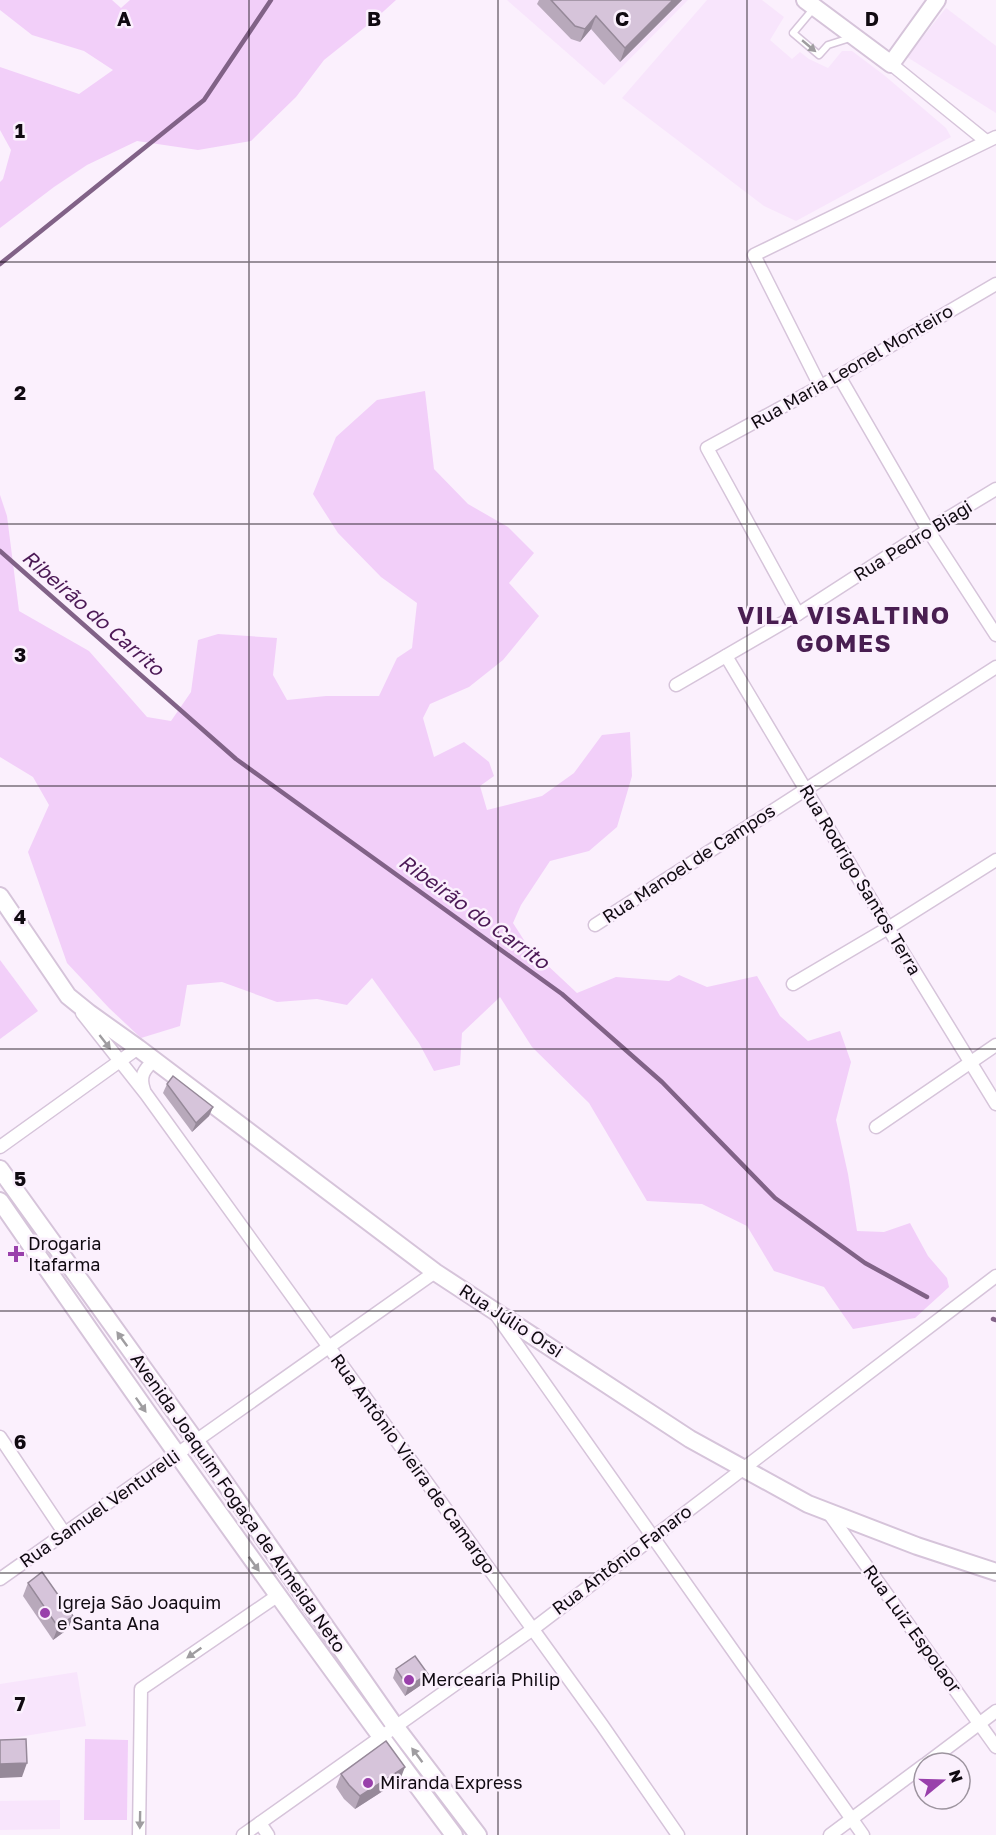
<svg xmlns="http://www.w3.org/2000/svg" width="996" height="1835" viewBox="0 0 996 1835" font-family="'Golos Text',sans-serif">
<style>
.built{fill:#f8e5fc}
.green{fill:#f2cff9}
.lines{fill:none;stroke-linecap:round;stroke-linejoin:round}
.stream{stroke:#816287;stroke-width:4.5}
.lane-casing{stroke:#d6c4da;stroke-width:9}
.street-casing{stroke:#d6c4da;stroke-width:15}
.secondary-casing{stroke:#d6c4da;stroke-width:20}
.lane{stroke:#fff;stroke-width:6}
.street{stroke:#fff;stroke-width:12}
.secondary{stroke:#fff;stroke-width:16}
.wall{fill:#b8a9bb}
.shaded-wall{fill:#968999}
.building{fill:#d6c4da;stroke:#968999;stroke-width:1.5}
.oneway{fill:#9f9da0}
.grid{fill:none;stroke:#100a11;stroke-width:1.5;stroke-opacity:0.55}
.poi-dot{fill:#9940ab;stroke:#fbf0fd;stroke-width:2}
.labels{text-anchor:middle;stroke-width:5;stroke-linejoin:round;paint-order:stroke}
.street-label{font-size:18px;fill:#100a11;stroke:#fbf0fd}
.poi-label{font-size:18px;fill:#100a11;stroke:#fbf0fd;text-anchor:start}
.water-label{font-size:20px;font-style:italic;fill:#4c1956;stroke:#fbf0fd}
.district-label{font-size:24px;font-weight:bold;letter-spacing:1.5px;fill:#491e51;stroke:#fbf0fd}
.grid-label{font-size:20px;text-anchor:middle;font-weight:bold;fill:#100a11;stroke:#fbf0fd;stroke-width:5;stroke-linejoin:round;paint-order:stroke}
</style>
<rect width="100%" height="100%" fill="#fbf0fd"/>
<!-- built -->
<g class="built">
<path d="M507 0H688L604 85Z"/>
<path d="M707 0H762L784 17 770 40 792 59 800 52 809 59 828 68 842 51H852L884 75 946 128 951 137 796 221 764 206 622 98Z"/>
<path d="M946 8 996 46V113L907 57Z"/>
<path d="M77 1672 86 1726 0 1740V1684Z"/>
<path d="M60 1800V1829L0 1830V1801Z"/>
</g>
<!-- green -->
<g class="green">
<path d="M0 0H112L121 8 130 0H396L374 20 324 60 296 97 251 141 198 150 137 141 87 165 54 187 0 228V182L3 179 11 150 0 130V67L79 94 113 70 84 51 32 35 0 10Z"/>
<path d="M425 391 434 469 468 504 508 527 534 553 509 583 539 616 503 660 469 687 430 704 423 718 434 757 464 742 489 762 494 776 480 786 487 810 542 796 574 773 602 735 630 732 632 776 617 827 589 851 550 861 521 905 513 923 529 948 577 993 616 977 669 981 679 975 707 987 757 976 780 1016 808 1041 840 1031 851 1062 836 1120 848 1174 857 1231 884 1232 910 1223 928 1256 947 1278 949 1287 915 1318 853 1329 824 1287 774 1271 747 1226 702 1204 647 1201 589 1103 532 1047 500 997 462 1033 460 1065 434 1071 419 1043 372 978 347 1005 317 999 277 1002 222 982 187 985 180 1026 141 1038 109 1008 67 963 28 852 49 805 33 777 0 757V495L7 516 19 611 89 651 147 717 171 721 191 692 198 640 218 634 277 638 273 675 287 700 326 696H379L397 658 412 648 417 603 381 577 338 533 313 494 336 437 377 400Z"/>
<path d="M0 960 38 1011 0 1039Z"/>
<path d="M85 1739 128 1740 127 1820H84Z"/>
</g>
<g class="lines">
<!-- stream -->
<g class="stream">
<path d="M0 264 204 100 271 0"/>
<path d="M0 551 236 759 562 994 662 1082 775 1198 865 1263 927 1297"/>
<path d="M993 1319 996 1320"/>
</g>
<!-- lane casing -->
<g class="lane-casing">
<path id="lane" d="M814 8 793 33 819 55 828 45 850 38"/>
</g>
<!-- street casing -->
<g class="street-casing">
<g id="street">
<path d="M891 64 986 141"/>
<path d="M839 376 928 530 996 635"/>
<path d="M820 386 754 255 996 137"/>
<path d="M798 614 707 448 839 376 996 284"/>
<path d="M726 656 888 928 996 1104"/>
<path d="M676 685 798 614 928 530 996 489"/>
<path d="M595 925 996 667"/>
<path d="M793 984 888 928 996 860"/>
<path d="M82 1013 146 1094 602 1725 678 1835"/>
<path d="M144 1090C139 1076 144 1070 154 1060"/>
<path d="M876 1127 996 1045"/>
<path d="M0 1147 138 1048"/>
<path d="M497 1316 863 1835"/>
<path d="M0 1437 65 1534"/>
<path d="M828 1512 996 1747"/>
<path d="M0 1579 435 1272"/>
<path d="M927 1763 996 1711"/>
<path d="M260 1823 268 1835"/>
<path d="M139 1835 141 1689 277 1596"/>
<path d="M243 1835 533 1629 996 1276"/>
<path d="M830 1835 924 1765"/>
</g>
</g>
<!-- secondary casing -->
<g class="secondary-casing">
<g id="secondary">
<path d="M805 0 891 64 937 0"/>
<path d="M0 896 68 996 89 1013 138 1048 435 1272 690 1439 808 1504 917 1546 996 1572"/>
<path d="M0 1169 195 1440 395 1726 478 1835"/>
<path d="M0 1201C148 1415 298 1627 454 1835"/>
</g>
</g>
<!-- lane -->
<use href="#lane" class="lane"/>
<!-- street -->
<use href="#street" class="street"/>
<!-- secondary -->
<use href="#secondary" class="secondary"/>
</g>
<!-- wall -->
<g class="wall">
<path d="M539 0H682L620 62 591 29 580 42 571 39 537 4Z"/>
<path d="M167 1084 213 1107 209 1116 192 1132 163 1093Z"/>
<path d="M28 1583 73 1616 68 1629 53 1640 23 1596Z"/>
<path d="M396 1669 424 1683 405 1696 393 1678Z"/>
<path d="M341 1774 400 1780 355 1809 344 1799 336 1787Z"/>
</g>
<!-- shaded-wall -->
<g class="shaded-wall">
<path d="M673 0H682L620 62 625 48Z"/>
<path d="M596 16 591 29 580 42 585 29Z"/>
<path d="M213 1107 209 1116 192 1132 196 1123Z"/>
<path d="M73 1616 68 1629 53 1640 58 1627Z"/>
<path d="M428 1674 424 1683 405 1696 408 1687Z"/>
<path d="M27 1763 22 1777 0 1778V1764Z"/>
<path d="M405 1767 400 1780 355 1809 360 1796Z"/>
</g>
<!-- building -->
<g class="building">
<path d="M551 0H673L625 48 596 16 585 29 575 26Z"/>
<path d="M173 1076 213 1107 196 1123 167 1084Z"/>
<path d="M42 1572 73 1616 58 1627 28 1583Z"/>
<path d="M415 1656 428 1674 408 1687 396 1669Z"/>
<path d="M26 1739 27 1763 0 1764V1740Z"/>
<path d="M386 1741 405 1767 360 1796 349 1785 341 1774Z"/>
</g>
<!-- one-way arrows -->
<defs><path id="oneway-solid" d="M-6-.8H1V-3.2L6.5 0L1 3.2V.8H-6Z" transform="scale(1.5)"/></defs>
<g class="oneway">
<use href="#oneway-solid" transform="translate(809 46) rotate(40)"/>
<use href="#oneway-solid" transform="translate(105 1042) rotate(52)"/>
<use href="#oneway-solid" transform="translate(122 1339) rotate(-126)"/>
<use href="#oneway-solid" transform="translate(141 1405) rotate(55)"/>
<use href="#oneway-solid" transform="translate(254 1564) rotate(54)"/>
<use href="#oneway-solid" transform="translate(194 1653) rotate(145)"/>
<use href="#oneway-solid" transform="translate(417 1755) rotate(-127)"/>
<use href="#oneway-solid" transform="translate(140 1820) rotate(91)"/>
</g>
<!-- grid -->
<path class="grid" d="M249 0V1835M498 0V1835M747 0V1835M0 262H996M0 524H996M0 786H996M0 1049H996M0 1311H996M0 1573H996"/>
<!-- markers -->
<g class="poi-dot">
<path d="M13 1245h6v6h6v6h-6v6h-6v-6h-6v-6h6z"/>
<circle cx="45" cy="1613" r="6"/>
<circle cx="409" cy="1680" r="6"/>
<circle cx="368" cy="1783" r="6"/>
</g>
<g class="labels">
<!-- street labels -->
<g class="street-label">
<text transform="translate(852 367) rotate(-30)" y="6">Rua Maria Leonel Monteiro</text>
<text transform="translate(913 541) rotate(-32)" y="6">Rua Pedro Biagi</text>
<text transform="translate(689 864) rotate(-33)" y="6">Rua Manoel de Campos</text>
<text transform="translate(860 880) rotate(59)" y="6">Rua Rodrigo Santos Terra</text>
<text transform="translate(511 1321) rotate(33)" y="6">Rua Júlio Orsi</text>
<text transform="translate(413 1464) rotate(54)" y="6">Rua Antônio Vieira de Camargo</text>
<text transform="translate(238 1503) rotate(55)" y="6">Avenida Joaquim Fogaça de Almeida Neto</text>
<text transform="translate(100 1509) rotate(-35)" y="6">Rua Samuel Venturelli</text>
<text transform="translate(622 1560) rotate(-37)" y="6">Rua Antônio Fanaro</text>
<text transform="translate(912 1629) rotate(54)" y="6">Rua Luiz Espolaor</text>
</g>
<!-- poi labels -->
<g class="poi-label">
<text x="28" y="1250">Drogaria<tspan x="28" dy="21">Itafarma</tspan></text>
<text x="57" y="1609">Igreja São Joaquim<tspan x="57" dy="21">e Santa Ana</tspan></text>
<text x="421" y="1686">Mercearia Philip</text>
<text x="380" y="1789">Miranda Express</text>
</g>
<!-- water labels -->
<g class="water-label">
<text transform="translate(93 613) rotate(41)" y="7">Ribeirão do Carrito</text>
<text transform="translate(474 912) rotate(36)" y="7">Ribeirão do Carrito</text>
</g>
<!-- district labels -->
<g class="district-label">
<text x="844" y="624">VILA VISALTINO<tspan x="844" dy="28">GOMES</tspan></text>
</g>
</g>
<g class="grid-label">
<text x="124" y="26">A</text>
<text x="374" y="26">B</text>
<text x="622" y="26">C</text>
<text x="872" y="26">D</text>
<text x="20" y="138">1</text>
<text x="20" y="400">2</text>
<text x="20" y="662">3</text>
<text x="20" y="924">4</text>
<text x="20" y="1186">5</text>
<text x="20" y="1449">6</text>
<text x="20" y="1711">7</text>
</g>
<!-- north arrow -->
<g transform="translate(942 1781) rotate(71)"><circle r="28" fill="#fbf0fd" stroke="#9d949f" stroke-width="1.5"/>
<path d="M0-4.5L10 22L0 15L-10 22Z" fill="#9940ab"/>
<text y="-9" font-size="16" font-weight="bold" text-anchor="middle" fill="#100a11">N</text>
</g>
</svg>
